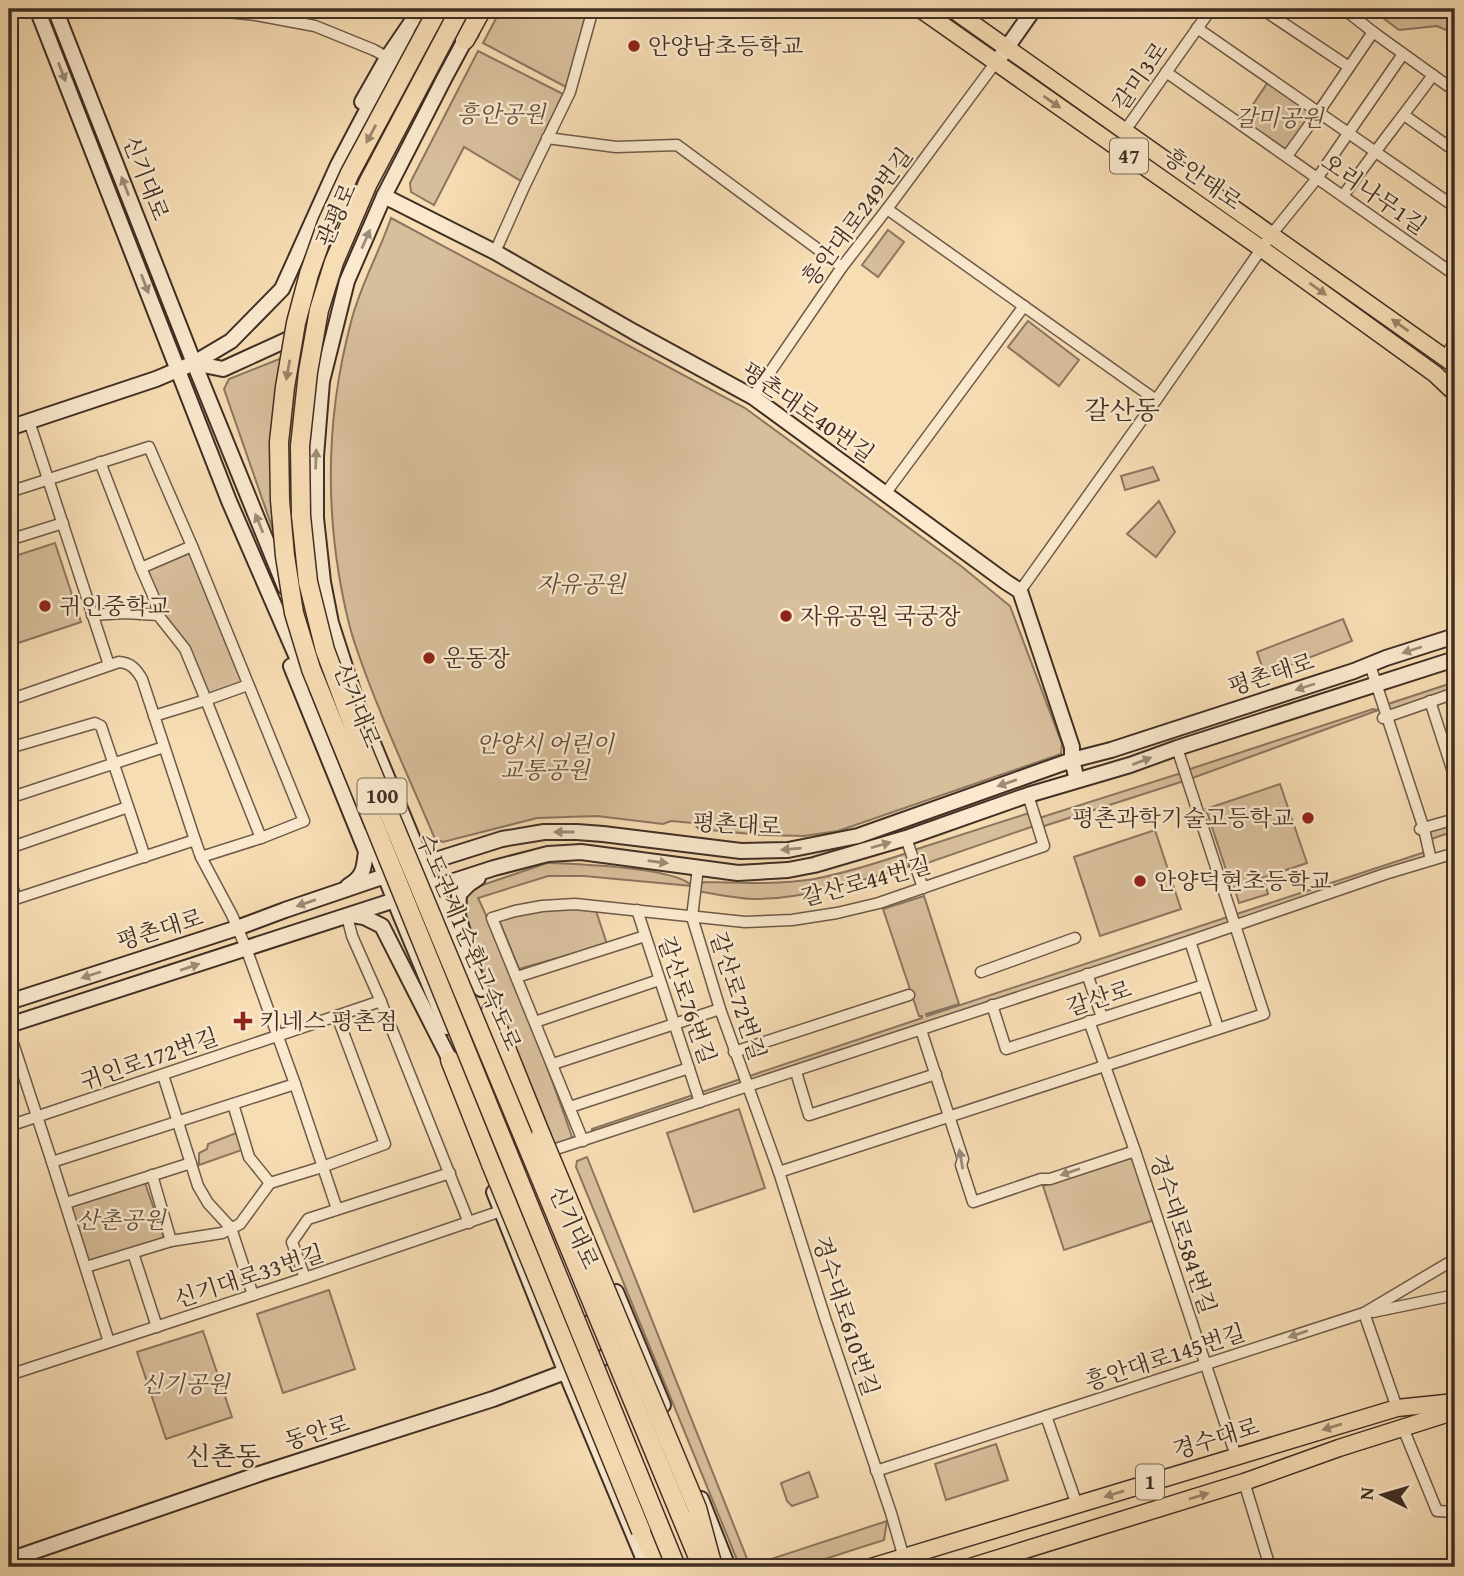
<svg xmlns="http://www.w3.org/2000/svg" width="1464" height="1576" viewBox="0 0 1464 1576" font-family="'Gentium Book Plus','Noto Serif KR',serif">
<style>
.green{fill:#d8bf9c;stroke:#8c7660;stroke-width:2}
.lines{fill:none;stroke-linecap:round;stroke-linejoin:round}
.street-casing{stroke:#6e5a48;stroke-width:13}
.secondary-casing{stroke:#402e24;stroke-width:18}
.primary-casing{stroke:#402e24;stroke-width:19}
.highway-casing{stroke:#402e24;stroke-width:21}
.street{stroke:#fae9ce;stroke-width:10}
.secondary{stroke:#fae9ce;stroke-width:14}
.primary{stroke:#f7ddb4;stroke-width:16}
.highway{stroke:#f7ddb4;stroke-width:18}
.highway-bridge-casing{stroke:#402e24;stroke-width:21;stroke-linecap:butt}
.highway-bridge{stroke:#f7ddb4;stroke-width:18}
.oneway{fill:#9d8c79}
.oneway2{fill:#9c866c}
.poi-dot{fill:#8f2418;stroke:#fae9ce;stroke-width:2.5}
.labels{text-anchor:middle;stroke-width:5;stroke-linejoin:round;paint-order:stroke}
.shield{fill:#fae9ce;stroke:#786657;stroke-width:2}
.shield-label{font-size:21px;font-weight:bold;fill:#402e24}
.poi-label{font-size:23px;fill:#402e24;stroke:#fae9ce;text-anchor:start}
.street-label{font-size:23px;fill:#402e24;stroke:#fae9ce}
.park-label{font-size:23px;font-style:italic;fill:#5e4b3c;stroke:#fae9ce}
.quarter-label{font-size:26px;fill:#402e24;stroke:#fae9ce}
</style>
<rect width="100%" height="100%" fill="#f7ddb4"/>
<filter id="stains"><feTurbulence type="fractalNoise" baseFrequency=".00286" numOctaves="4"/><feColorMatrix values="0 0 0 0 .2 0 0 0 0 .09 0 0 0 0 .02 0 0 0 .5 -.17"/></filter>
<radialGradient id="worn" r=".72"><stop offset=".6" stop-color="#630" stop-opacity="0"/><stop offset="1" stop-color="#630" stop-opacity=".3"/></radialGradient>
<!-- green -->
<g class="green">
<path d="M501 9H589L566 87 483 43Z"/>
<path d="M1371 9H1455V34L1437 26 1399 30Z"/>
<path d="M478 51 563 94 521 181 464 147 434 205 411 192 410 183Z"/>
<path d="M1270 79 1318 113 1287 156 1240 124Z"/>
<path d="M391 218 745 408 961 566 1010 606 1062 744 1061 754 838 831 804 836 761 835 699 829 693 823 671 821 663 824 597 816 537 818 443 842 435 839C408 775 378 712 356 647 348 624 343 599 339 575 325 490 329 405 351 322 360 286 379 253 391 218Z"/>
<path d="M888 230 904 242 878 277 862 265Z"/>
<path d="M1028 321 1079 360 1059 386 1008 347Z"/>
<path d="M312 346 298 453 320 642 313 645 224 389 229 379Z"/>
<path d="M1153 467 1159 480 1125 490 1121 476Z"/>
<path d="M1159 501 1175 532 1156 557 1127 534Z"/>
<path d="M55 543 81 622 9 646V558Z"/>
<path d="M190 553 245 683 208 695 160 614 146 571Z"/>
<path d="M1343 619 1352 641 1265 675 1257 652Z"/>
<path d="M1455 682V691L1388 714 1385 705Z"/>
<path d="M1384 708 1187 780 1038 828 1039 818 1178 774 1187 779V770L1373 709 1377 710Z"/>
<path d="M1280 784 1307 863 1232 888 1206 809Z"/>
<path d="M1029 813 1031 816 1034 826 916 867 914 850Z"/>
<path d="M1455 821V831L1431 839 1428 835 1427 830Z"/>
<path d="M1155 830 1181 909 1100 936 1074 857Z"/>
<path d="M1425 852 1428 858 592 1133V1129L922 1018V1016H919L883 909 924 896 959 1004 926 1014 927 1016Z"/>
<path d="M904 854 907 855 910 866C860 881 810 898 757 899 737 899 717 894 697 891L701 884 704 882C741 883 778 885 814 879 845 873 874 864 904 854Z"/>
<path d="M547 863C575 864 675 867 692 886L584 876H548L478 898C492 927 504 957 516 987 536 1037 555 1087 572 1137L566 1143H554L459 914 462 896 471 889Z"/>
<path d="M1264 880 1268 894 1239 903 1235 890Z"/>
<path d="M570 907 596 911 607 944 519 969 499 920 519 913Z"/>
<path d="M739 1109 765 1188 694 1212 667 1133Z"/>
<path d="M236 1133 242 1150 199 1165V1153L207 1149 208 1144Z"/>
<path d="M1137 1156 1157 1219 1064 1250 1043 1186Z"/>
<path d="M587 1157 750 1566 887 1521 884 1540 800 1567H740L576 1167 577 1161Z"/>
<path d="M144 1180 164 1238 88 1263 69 1206Z"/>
<path d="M329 1290 355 1369 283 1393 257 1314Z"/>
<path d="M203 1331 232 1417 166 1439 137 1352Z"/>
<path d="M996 1444 1008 1480 946 1500 935 1464Z"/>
<path d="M809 1472 818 1497 792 1506 787 1501 781 1483Z"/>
</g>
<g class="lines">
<!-- street casing -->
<g class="street-casing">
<g id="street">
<path d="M198 9 256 15 315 26 374 50 392 60"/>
<path d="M1262 9 1349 67"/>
<path d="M1344 9 1373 32 1455 91"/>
<path d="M1197 28 1455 207"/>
<path d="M1166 72 1455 275"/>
<path d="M1404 115 1455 151"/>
<path d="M1124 132 1211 9"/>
<path d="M547 138 616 147 677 145 842 267"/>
<path d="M1287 156 1318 113 1373 32"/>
<path d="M1343 196C1372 155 1403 116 1433 75"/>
<path d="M887 209 1156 400"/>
<path d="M495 252 524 187 570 92 593 9"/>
<path d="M1445 357 1455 341"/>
<path d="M753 397 842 267 887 209 996 62"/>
<path d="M29 421 109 665"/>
<path d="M100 462 141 568 155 600 158 615"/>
<path d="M9 492 149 447 192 546 304 821 261 838 201 857"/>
<path d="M885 494 1024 306"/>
<path d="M9 540 63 523"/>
<path d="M141 568 192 546"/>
<path d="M1020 591 1156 400 1271 235 1318 177 1403 54"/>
<path d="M92 615 125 613 158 615 185 649 206 700 248 685"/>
<path d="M1370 665 1424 829 1431 860"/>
<path d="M9 700 119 662C131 663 136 669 142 679L195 840 9 901"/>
<path d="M1430 701 1455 778"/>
<path d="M154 716 206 700 261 838"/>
<path d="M1383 718 1455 693"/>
<path d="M9 748 95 723 101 726 145 857"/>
<path d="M9 798 164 747"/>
<path d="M1420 829 1455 819"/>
<path d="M906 838 923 888"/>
<path d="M195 840 201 857 232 915 246 948 295 1084 337 1209"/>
<path d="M9 848 128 807"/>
<path d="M698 868 692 917 720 1009 779 1172 825 1318 891 1513 904 1558"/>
<path d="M9 876 16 899"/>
<path d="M637 910 700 1102"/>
<path d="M347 916 352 936 379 997 469 1223"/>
<path d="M1190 941 1218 1028"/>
<path d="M981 972 1075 938"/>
<path d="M1087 974 1102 1017"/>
<path d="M517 977 645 936"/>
<path d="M992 1005 1006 1049 1204 985"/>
<path d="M1089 1021 1135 1151 1236 1456"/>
<path d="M535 1022 659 980"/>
<path d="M921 1030 963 1159 961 1165 973 1202 1041 1179H1050L1135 1151"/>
<path d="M9 1031 52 1162 109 1342"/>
<path d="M734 1052 909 995"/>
<path d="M553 1064 720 1009"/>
<path d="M796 1072 809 1115 936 1074"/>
<path d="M163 1075 198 1186 208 1203 231 1228 253 1295"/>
<path d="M233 1104 249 1157 270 1183"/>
<path d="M570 1107 689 1068"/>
<path d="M9 1126 381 1001"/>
<path d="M583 1141 492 918 515 911 542 906 575 904 745 922 792 920 837 913 879 903 1044 846 1028 795"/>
<path d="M553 1150 1190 941 1385 874 1455 853"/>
<path d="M52 1162 295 1084"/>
<path d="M779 1172 1264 1014 1177 748"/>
<path d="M152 1175 171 1241"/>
<path d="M66 1203 191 1163"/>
<path d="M133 1253 157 1327"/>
<path d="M86 1267 171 1241 222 1233 240 1224 270 1183 322 1167 385 1144 337 1016"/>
<path d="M305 1278 292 1242 308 1219 450 1173"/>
<path d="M1373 1312 1455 1295"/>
<path d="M1364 1313 1397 1408"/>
<path d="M9 1375 305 1278 501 1211"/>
<path d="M1046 1416 1077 1505"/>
<path d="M1403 1428 1437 1511 1455 1512"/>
<path d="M876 1471 1364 1313 1455 1259"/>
<path d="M1244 1482 1270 1567"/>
</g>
</g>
<!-- secondary casing -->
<g class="secondary-casing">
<g id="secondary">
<path d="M37 9 229 501 308 683"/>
<path d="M55 9 194 363 285 587"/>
<path d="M471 33 465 40 445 77 384 196 347 281 322 381 316 456V518L323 582 331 623 358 707 423 864 481 989"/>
<path d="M1001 56 1034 9"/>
<path d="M362 102 387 58 417 14"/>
<path d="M384 196 495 252 634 332 753 397 1006 582 1020 591 1072 747V760L1077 780"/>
<path d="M194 363 223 369 315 327 318 320"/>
<path d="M9 428 156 379 194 363 231 341 282 289 338 165 367 110 415 38"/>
<path d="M291 666 366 851C364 868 364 877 348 886"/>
<path d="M369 835 400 914 447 1027"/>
<path d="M352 915 364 917 382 926 450 1060 454 1070"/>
<path d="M464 935 458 916 459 894 469 884 478 878"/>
<path d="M9 1002 237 928 285 910 385 876 502 839 544 832H577L603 834 741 851 788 850 858 836 1072 760 1111 750 1354 671 1386 658 1455 636"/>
<path d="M9 1025 494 868 548 854 581 852 738 873 788 870 814 865 906 838 1028 795 1130 765 1177 748 1455 659"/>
<path d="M522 1166 585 1308"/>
<path d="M494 1192 566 1373 647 1567"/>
<path d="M616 1292 663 1405"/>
<path d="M701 1499 728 1567"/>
<path d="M9 1560 262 1473 493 1399 621 1351"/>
</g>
</g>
<!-- primary casing -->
<g class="primary-casing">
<g id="primary">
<path d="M920 9 1262 249 1435 374 1455 393"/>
<path d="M952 9 1455 365"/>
<path d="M871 1567 1397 1408 1455 1402"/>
<path d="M970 1567 1244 1482 1339 1448 1443 1415 1455 1413"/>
</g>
</g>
<!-- highway casing -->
<g class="highway-casing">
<g id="highway">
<path d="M417 14 419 9"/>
<path d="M465 40 482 9"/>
<path d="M491 1011 541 1135"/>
<path d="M450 1060 491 1164"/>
<path d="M641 1531 660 1567"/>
</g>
</g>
<!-- street -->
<use href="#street" class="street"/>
<!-- secondary -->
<use href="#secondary" class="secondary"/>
<!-- primary -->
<use href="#primary" class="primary"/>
<!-- highway -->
<use href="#highway" class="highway"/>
<!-- highway-bridge casing -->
<g class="highway-bridge-casing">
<g id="highway-bridge">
<path d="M438 9 350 173 327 223 309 274 296 323 285 387 279 442 280 500 285 556 294 613 311 669 676 1567"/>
<path d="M460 9 368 183 334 262 319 310 308 372 300 446 301 516 308 582 325 650 359 741 702 1567"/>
<path d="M541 1135 697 1508 713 1567"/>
<path d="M491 1164 641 1531"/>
</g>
</g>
<!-- highway-bridge -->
<use href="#highway-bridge" class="highway-bridge"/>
</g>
<!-- one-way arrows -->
<defs><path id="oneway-solid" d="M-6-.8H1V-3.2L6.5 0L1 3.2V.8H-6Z" transform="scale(1.75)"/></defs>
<g class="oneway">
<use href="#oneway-solid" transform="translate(62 72) rotate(69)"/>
<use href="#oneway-solid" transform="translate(125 186) rotate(-111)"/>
<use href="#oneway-solid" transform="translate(366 239) rotate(-66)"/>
<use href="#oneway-solid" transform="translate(145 284) rotate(69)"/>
<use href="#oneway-solid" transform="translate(316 459) rotate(-88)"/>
<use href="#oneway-solid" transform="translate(259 523) rotate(-112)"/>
<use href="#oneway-solid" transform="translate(1412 650) rotate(162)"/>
<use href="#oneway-solid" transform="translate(1305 687) rotate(162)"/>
<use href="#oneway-solid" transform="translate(1142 761) rotate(-21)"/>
<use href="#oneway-solid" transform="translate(1007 783) rotate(161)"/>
<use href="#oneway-solid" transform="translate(564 832) rotate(180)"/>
<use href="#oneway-solid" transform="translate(881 845) rotate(-16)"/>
<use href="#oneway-solid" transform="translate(791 849) rotate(175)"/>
<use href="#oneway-solid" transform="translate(658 862) rotate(8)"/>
<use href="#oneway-solid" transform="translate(306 903) rotate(161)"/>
<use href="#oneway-solid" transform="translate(190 967) rotate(-19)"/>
<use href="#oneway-solid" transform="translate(91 975) rotate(162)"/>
<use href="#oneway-solid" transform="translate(961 1159) rotate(-100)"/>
<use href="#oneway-solid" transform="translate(1070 1172) rotate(161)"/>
<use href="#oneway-solid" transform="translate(1298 1334) rotate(161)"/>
</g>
<g class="oneway2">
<use href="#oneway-solid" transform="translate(1052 102) rotate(35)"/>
<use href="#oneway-solid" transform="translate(371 134) rotate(118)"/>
<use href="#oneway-solid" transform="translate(1318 289) rotate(36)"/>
<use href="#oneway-solid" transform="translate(1400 325) rotate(-145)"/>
<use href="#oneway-solid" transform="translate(288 370) rotate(100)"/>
<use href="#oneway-solid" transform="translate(1332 1427) rotate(163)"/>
<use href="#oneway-solid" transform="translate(1114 1494) rotate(163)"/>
<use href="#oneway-solid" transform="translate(1199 1496) rotate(-17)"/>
</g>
<!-- markers -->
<g class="poi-dot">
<circle cx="634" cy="46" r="7"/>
<circle cx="45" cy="606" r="7"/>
<circle cx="786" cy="616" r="7"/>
<circle cx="429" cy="658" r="7"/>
<circle cx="1308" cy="818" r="7"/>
<circle cx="1140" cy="881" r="7"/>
<path d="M239.5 1010.5h7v7h7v7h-7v7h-7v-7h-7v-7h7z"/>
</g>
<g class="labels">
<!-- shield labels -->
<g class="shield">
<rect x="1110" y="138.5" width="38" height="35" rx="5"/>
<rect x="357.5" y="778.5" width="49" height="35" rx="5"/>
<rect x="1136" y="1464.5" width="28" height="35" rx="5"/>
</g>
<g class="shield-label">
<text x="1129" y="163">47</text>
<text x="382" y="803">100</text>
<text x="1150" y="1489">1</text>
</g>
<!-- poi labels -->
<g class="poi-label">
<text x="648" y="54">안양남초등학교</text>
<text x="59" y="614">귀인중학교</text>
<text x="800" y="624">자유공원 국궁장</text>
<text x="443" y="666">운동장</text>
<text x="1294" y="826" text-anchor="end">평촌과학기술고등학교</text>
<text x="1154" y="889">안양덕현초등학교</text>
<text x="259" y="1029">키네스 평촌점</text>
</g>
<!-- street labels -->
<g class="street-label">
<text transform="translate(1140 76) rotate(-55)" y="8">갈미3로</text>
<text transform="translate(146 178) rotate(69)" y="8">신기대로</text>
<text transform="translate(1203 179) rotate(35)" y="8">흥안대로</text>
<text transform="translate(1374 194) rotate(35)" y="8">오리나무1길</text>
<text transform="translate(336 215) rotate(-66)" y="8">관평로</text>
<text transform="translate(857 217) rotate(-53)" y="8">흥안대로249번길</text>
<text transform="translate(808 412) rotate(35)" y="8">평촌대로40번길</text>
<text transform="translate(1271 674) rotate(-18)" y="8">평촌대로</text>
<text transform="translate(357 705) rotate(68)" y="8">신기대로</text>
<text transform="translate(737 824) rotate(3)" y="8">평촌대로</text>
<text transform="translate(866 881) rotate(-15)" y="8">갈산로44번길</text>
<text transform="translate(160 929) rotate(-17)" y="8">평촌대로</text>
<text transform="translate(469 942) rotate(67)" y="8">수도권제1순환고속도로</text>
<text transform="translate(738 996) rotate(72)" y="8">갈산로72번길</text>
<text transform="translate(1099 998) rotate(-18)" y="8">갈산로</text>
<text transform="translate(687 1000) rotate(71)" y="8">갈산로76번길</text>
<text transform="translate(149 1059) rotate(-19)" y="8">귀인로172번길</text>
<text transform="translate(574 1227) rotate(66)" y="8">신기대로</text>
<text transform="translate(1183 1234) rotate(72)" y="8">경수대로584번길</text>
<text transform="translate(249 1276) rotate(-18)" y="8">신기대로33번길</text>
<text transform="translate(846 1316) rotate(72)" y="8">경수대로610번길</text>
<text transform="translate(1165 1357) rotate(-18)" y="8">흥안대로145번길</text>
<text transform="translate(317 1432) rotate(-17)" y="8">동안로</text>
<text transform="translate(1216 1438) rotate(-17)" y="8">경수대로</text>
</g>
<!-- park labels -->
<g class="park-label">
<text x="501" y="122">흥안공원</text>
<text x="1279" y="126">갈미공원</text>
<text x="581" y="592">자유공원</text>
<text x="545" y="752">안양시 어린이<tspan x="545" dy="26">교통공원</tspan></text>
<text x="121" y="1228">산촌공원</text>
<text x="185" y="1392">신기공원</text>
</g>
<!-- quarter labels -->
<g class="quarter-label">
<text x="1122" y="419">갈산동</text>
<text x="223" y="1465">신촌동</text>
</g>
</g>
<!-- margin -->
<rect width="1464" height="1576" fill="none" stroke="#f7ddb4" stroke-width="35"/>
<rect x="10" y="10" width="1443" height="1555" fill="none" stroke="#402e24" stroke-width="3.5"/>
<rect x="18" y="18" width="1429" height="1541" fill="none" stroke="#402e24" stroke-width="2"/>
<!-- north arrow -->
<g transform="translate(1383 1495) rotate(275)" stroke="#fae9ce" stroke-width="5" paint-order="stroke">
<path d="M0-5L12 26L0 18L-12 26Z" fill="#402e24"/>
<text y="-10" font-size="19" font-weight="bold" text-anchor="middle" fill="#402e24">N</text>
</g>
<rect width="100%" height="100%" filter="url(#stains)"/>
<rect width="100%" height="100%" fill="url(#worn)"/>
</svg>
